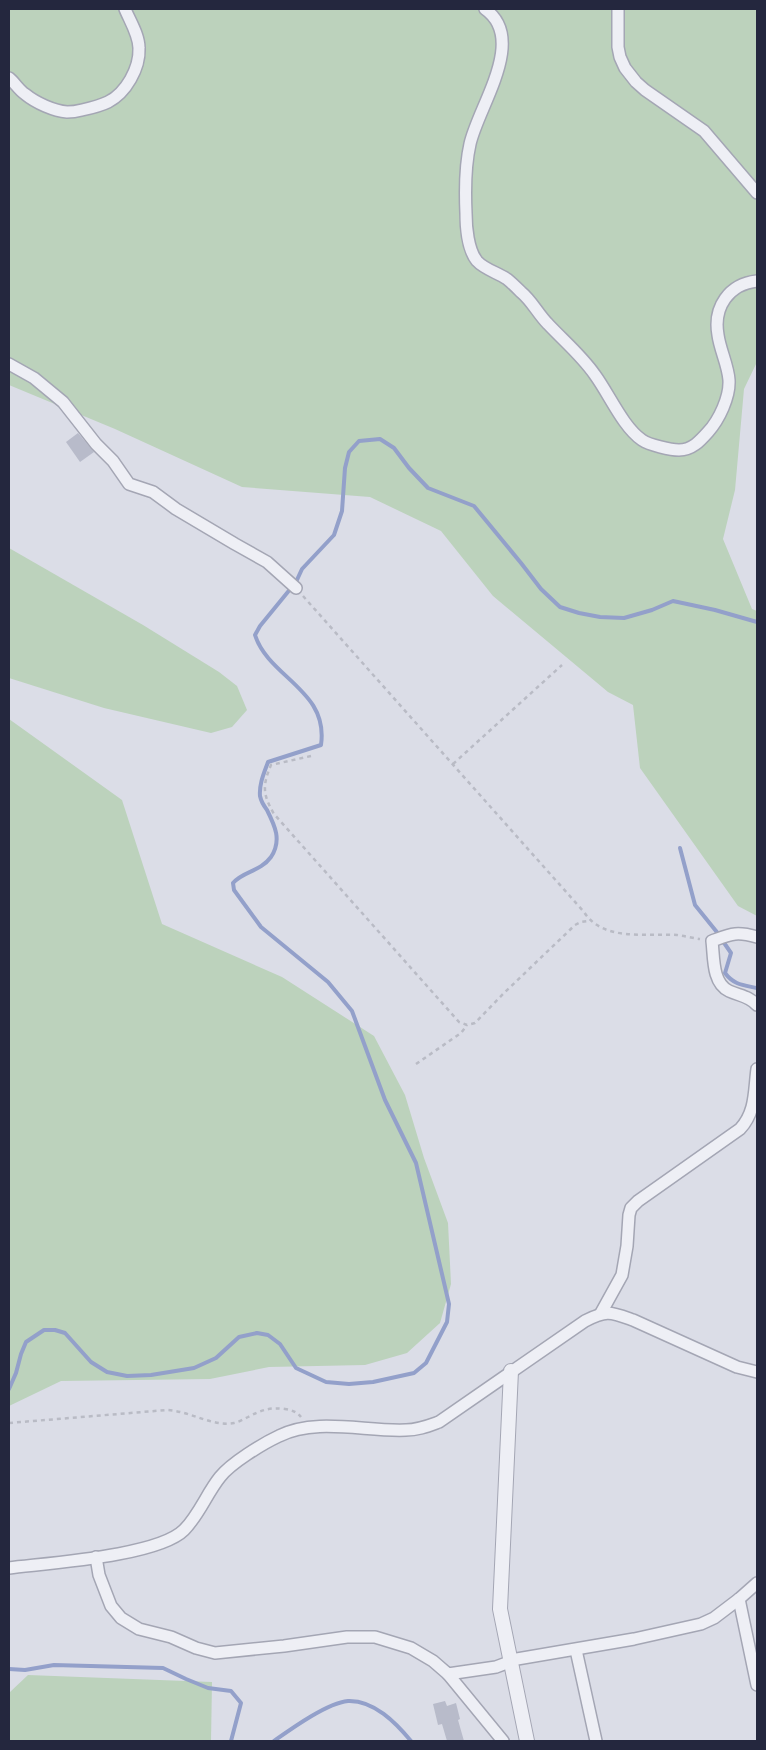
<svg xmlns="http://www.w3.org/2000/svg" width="766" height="1750" viewBox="0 0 766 1750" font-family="Roboto,sans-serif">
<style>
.green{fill:#bcd2bc}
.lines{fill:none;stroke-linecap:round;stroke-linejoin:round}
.stream{stroke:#93a0ca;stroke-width:4}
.building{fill:#b8bbca}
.minor-casing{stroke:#a4a6b4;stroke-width:14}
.tertiary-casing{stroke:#a4a6b4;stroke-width:16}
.path{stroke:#b9bbc5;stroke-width:2.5;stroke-dasharray:4 4;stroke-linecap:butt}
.minor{stroke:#eeeff5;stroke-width:11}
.tertiary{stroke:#eeeff5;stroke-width:14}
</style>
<rect width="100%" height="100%" fill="#dbdde7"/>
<!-- green -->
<g class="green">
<path d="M9 9H757V362L744 389 735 490 723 539 752 609 757 611V916L738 906 640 768 633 705 608 692 493 596 441 531 370 497 242 487 115 429 9 385Z"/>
<path d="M9 548 143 625 219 672 237 686 247 710 232 727 211 733 104 708 9 678Z"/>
<path d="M9 719 122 800 162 924 282 977 374 1036 405 1095 424 1158 448 1223 451 1284 440 1323 407 1353 365 1365 269 1367 210 1379 61 1381 9 1406Z"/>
<path d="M28 1675 212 1682 211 1741H9V1693Z"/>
</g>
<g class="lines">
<!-- stream -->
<g class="stream">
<path d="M680 848 695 905 716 931 731 953 725 973C734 985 743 985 757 988"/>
<path d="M9 1389 16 1373 21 1354 26 1342 44 1330H55L65 1333 91 1362 107 1372 127 1376 151 1375 194 1368 216 1358 239 1337 257 1333 268 1335 280 1344 296 1368 326 1382 349 1384 373 1382 414 1373 426 1363 447 1322 449 1304 416 1163 385 1100 352 1011 328 982 261 927 234 890 233 883C243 871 260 872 271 857 282 840 275 826 267 810 264 806 261 801 260 796 259 784 264 773 268 762L321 745C329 690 269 678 255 635L260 626 296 582 302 569 334 535 342 511 345 468 349 452 359 441 380 439 394 448 409 468 428 488 474 506 521 563 541 589 560 607 579 613 600 617 624 618 652 610 673 601 715 610 757 622"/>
<path d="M9 1669 25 1670 54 1665 163 1668 186 1679 208 1688 231 1691 241 1703 231 1741"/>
<path d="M274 1741C291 1729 327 1703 348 1701 374 1700 396 1723 411 1741"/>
</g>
</g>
<!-- building -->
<g class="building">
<path d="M78 433 94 452 80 462 66 442Z"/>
<path d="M445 1701 447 1706 456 1703 460 1719 458 1720 464 1741H447L442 1724 438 1725 433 1704Z"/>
</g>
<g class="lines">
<!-- minor casing -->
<g class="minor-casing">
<g id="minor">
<path d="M485 9C528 39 478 107 470 144 465 166 465 191 466 213 466 227 468 250 477 261 484 269 498 273 507 279 512 283 517 288 521 292 532 301 538 314 548 324 564 341 582 356 595 375 609 394 623 427 642 440 649 445 671 450 679 450 692 450 700 441 708 432 719 420 730 397 729 380 728 365 720 350 718 335 713 307 729 284 757 281"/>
<path d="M618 9V47L620 57 625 68 636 82 645 90 704 131 757 193"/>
<path d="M9 78C15 83 19 90 25 94 36 103 54 111 67 112 72 112 78 111 82 110 91 108 100 106 108 102 126 93 140 68 139 48 139 35 130 21 125 9"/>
<path d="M9 364 34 378 63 402 96 444 113 461 129 484 153 492 176 509 235 544 267 562 296 588"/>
<path d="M757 937C736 931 731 934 712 941 714 957 712 983 729 991 740 996 749 996 757 1005"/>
<path d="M601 1313 622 1275 627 1246 629 1215 631 1208 638 1201 740 1129C756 1112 754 1091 757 1069"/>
<path d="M96 1557 99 1575 111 1606 121 1618 139 1629 171 1637 196 1648 215 1653 284 1646 347 1637H375L411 1648 433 1661 448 1674 496 1667 517 1659 634 1639 701 1624 714 1618 739 1599 757 1583"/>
<path d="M9 1568C48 1563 158 1556 184 1530 199 1515 207 1493 220 1477 231 1463 262 1444 279 1436 316 1417 366 1432 406 1430 418 1430 428 1426 439 1422L585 1321C607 1310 610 1312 633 1320L737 1367 757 1372"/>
<path d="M739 1599 757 1685"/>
<path d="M576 1650 596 1741"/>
<path d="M448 1674 503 1741"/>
</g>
</g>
<!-- tertiary casing -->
<g class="tertiary-casing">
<path id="tertiary" d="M511 1371 500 1609 527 1741"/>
</g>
<!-- path -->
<g class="path">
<path d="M303 596 584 912C603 942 646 933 677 935 685 936 693 938 700 939"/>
<path d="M311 756 271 765C262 786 263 795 274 814L459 1022 467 1025 475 1023 504 993 575 925 581 922 589 921"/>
<path d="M453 764 562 665"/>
<path d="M416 1064 461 1033 467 1025"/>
<path d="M9 1423 167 1410C190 1411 212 1427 234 1423 239 1422 244 1419 248 1417 261 1410 270 1407 285 1409 292 1410 297 1412 301 1417"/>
</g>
<!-- minor -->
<use href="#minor" class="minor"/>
<!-- tertiary -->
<use href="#tertiary" class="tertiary"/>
</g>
<!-- border -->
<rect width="766" height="1750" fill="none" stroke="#24273e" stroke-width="20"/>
</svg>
